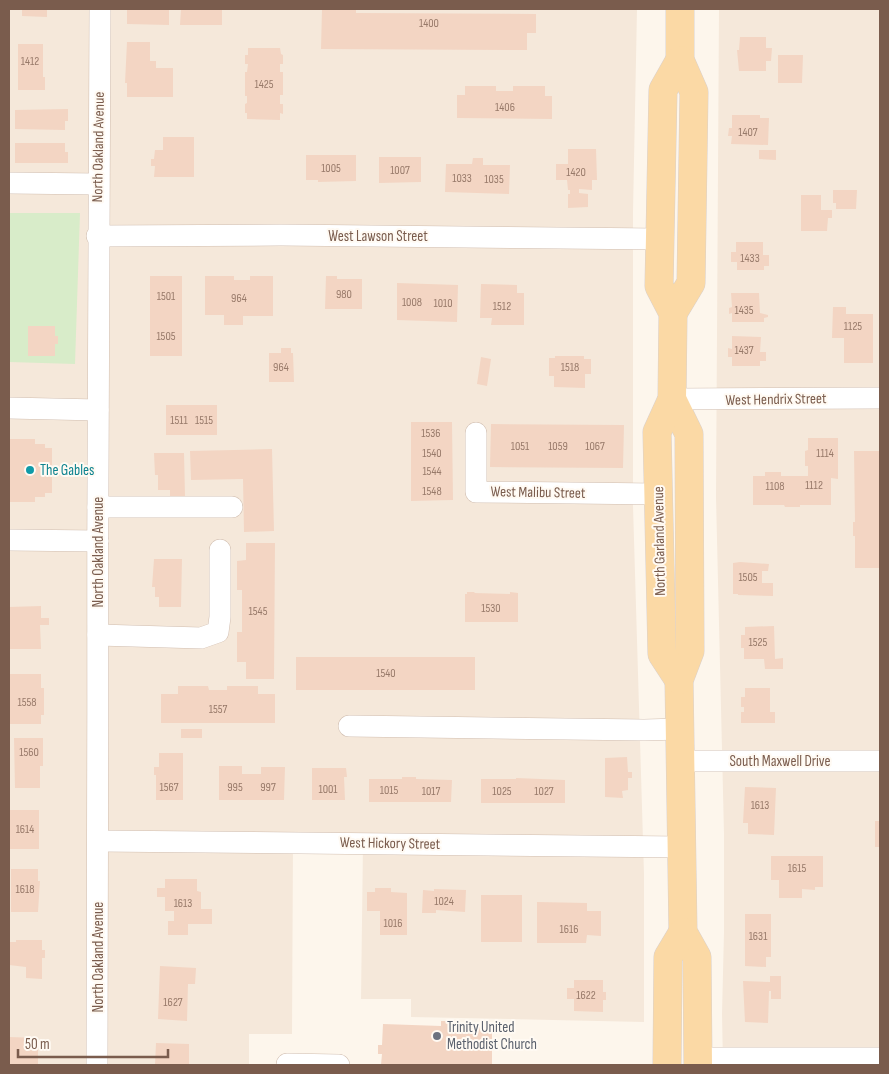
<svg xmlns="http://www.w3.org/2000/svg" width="889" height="1074" viewBox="0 0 889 1074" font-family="'Sofia Sans Condensed',sans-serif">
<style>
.residential{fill:#f5e8da}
.green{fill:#d8ecc9}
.building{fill:#f3d5c3}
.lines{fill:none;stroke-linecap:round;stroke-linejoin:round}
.minor-casing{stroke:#d1beb0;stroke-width:22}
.major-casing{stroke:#dad1cd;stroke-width:29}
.minor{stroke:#fff;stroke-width:21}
.major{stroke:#fbd9a5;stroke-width:28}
.culture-dot{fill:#0f9aa8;stroke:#fffaf3;stroke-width:2}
.worship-dot{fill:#6b7280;stroke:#fffaf3;stroke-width:2}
.labels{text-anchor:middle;stroke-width:4;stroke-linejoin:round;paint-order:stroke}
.number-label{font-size:12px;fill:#987a6a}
.street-label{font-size:15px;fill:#7a5c4d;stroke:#fffaf3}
.culture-label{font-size:15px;fill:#0d838f;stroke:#fffaf3;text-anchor:start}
.worship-label{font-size:15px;fill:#5b616d;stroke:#fffaf3;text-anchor:start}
</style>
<rect width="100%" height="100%" fill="#fdf6ec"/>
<!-- residential -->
<g class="residential">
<path d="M9 9H637L633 212V506L644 874V1022L411 1017V999H361L363 843H293L292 1034H249V1065H9Z"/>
<path d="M719 9H880V1065H723L722 1014 724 932V834L716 497Z"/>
</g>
<!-- green -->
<path class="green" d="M9 213H80L75 364 9 362Z"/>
<!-- building -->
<g class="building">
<path d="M22 9H47V17L22 16Z"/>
<path d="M127 9H169V25L127 24Z"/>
<path d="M181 9H222V25H180Z"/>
<path d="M322 9H356V13L536 14V33H527V50L321 49Z"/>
<path d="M740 37H766V48H772L771 61H766V71H739L737 50H739Z"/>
<path d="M127 42H150V61H156V68H173V97H127V83H125Z"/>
<path d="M18 44H43V77H45V90H18Z"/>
<path d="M248 48H280L281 54 283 55V64H280V72H283V95H280V104H283V114L280 113V120L247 119V113H245V104L247 103V96H245V72H247L248 64H245V55H248Z"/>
<path d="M778 55H803L802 83H778Z"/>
<path d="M465 86H496V91H513V86H545V96H552V119L457 118V95H465Z"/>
<path d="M68 109V121H65V130L15 129V110Z"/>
<path d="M732 115H760V118H769L768 145 731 144 732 136H728L729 128H732Z"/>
<path d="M163 137H194V177H154L155 166H151V159H154L155 150H163Z"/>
<path d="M15 143H65V152H68V163H15Z"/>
<path d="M568 149H596L597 180H592V190L579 189V193L588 194V207L568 208V194H570V190H568L567 180H556V164H568Z"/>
<path d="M759 150H776V160L759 159Z"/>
<path d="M306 155H356V181L318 182V180H306Z"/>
<path d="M379 157H421V182L379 183Z"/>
<path d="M473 158H483V165H510L509 194 445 192 446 164H472Z"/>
<path d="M833 190H857L856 209H836V203H833Z"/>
<path d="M801 195H821V210H832V218H828L827 231H801Z"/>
<path d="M736 242H763V255H769V266H764V270H737V262H731V252H736Z"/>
<rect x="150" y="276" width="32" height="80"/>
<path d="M205 276H234V280H250V276H273V316H243V325H224V315H205Z"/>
<path d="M326 276H337V279H362V309H325Z"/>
<path d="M397 283 458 285 457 322 397 320Z"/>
<path d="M481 284 517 285V293H524V325H491L492 318H480Z"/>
<path d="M731 293H759L760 313 768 315V317L764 318V322H732V313L729 314V308L732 307Z"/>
<path d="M833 307H846V314H873V363H844V338H832Z"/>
<path d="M28 326H55V336H58V344H55V356H28Z"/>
<path d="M732 336 761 337 760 352H766V361H760V366H732V357H728V348L732 349Z"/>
<path d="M281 348H291V353H293L294 382H269V353H281Z"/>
<path d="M555 356H584V359H591V374H585V388L554 387V376H549V358H555Z"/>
<path d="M481 357 491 359 487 386 477 384Z"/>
<rect x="166" y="405" width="51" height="30"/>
<path d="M411 422H452L453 500 411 501Z"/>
<path d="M491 424 624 425 623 468 490 467Z"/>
<path d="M808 438H838V479L831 478V505H800V507H785L784 505H753V476H765V472H781V476H808V466H805V451L808 450Z"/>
<path d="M9 439H35V444H45V448H52V493H45V497H35V502H9Z"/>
<path d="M272 449 274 531 244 532 243 479 191 480 190 451Z"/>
<path d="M854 451H880V568H855V536H853V522H855Z"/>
<path d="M154 453H184L185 496H170V490H158V475H155Z"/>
<path d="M246 543H275L274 679H246V662H237V632H242V590H237V561L246 560Z"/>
<path d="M154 559H182L181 607H159V597H155V587H152Z"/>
<path d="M740 562 769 564 768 571H762V583H773V596L738 595V594H733V563Z"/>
<path d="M467 592H475L474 593 510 594V592L518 593V622H465V594H467Z"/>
<path d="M41 606V618H49V625H40L41 649H9V607Z"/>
<path d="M774 626 775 659 783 658V669H765L764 659H744V648H741V635H745V627Z"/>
<rect x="296" y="657" width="179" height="33"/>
<path d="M10 674H41V688H44V715H41V724H9Z"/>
<path d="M178 686H208L209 690H227V686H258V694H275V723H161V694H178Z"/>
<path d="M745 688H770V712H775V723H741V712H744V707H741V697H745Z"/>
<rect x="181" y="729" width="21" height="9"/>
<path d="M14 738H43V766H40V788H15Z"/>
<path d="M159 753H183V800H156V775H154V767H159Z"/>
<path d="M627 757 628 772H632V778H628V790L622 791 623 798 605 797V758Z"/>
<path d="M219 766H242V774H261V767H285L284 800H219Z"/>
<path d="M312 768H346L347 777H344L345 800H312Z"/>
<path d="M402 777H416V779L452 780 451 802H369V779H402Z"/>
<path d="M516 778 565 780V803H481V779H516Z"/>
<path d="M745 787 776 788 774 835 748 834V823H743Z"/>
<rect x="10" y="810" width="29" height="39"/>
<rect x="875" y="821" width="5" height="26"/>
<path d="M771 856H823V887H815V890L802 889V898H779V880H771Z"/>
<path d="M11 869H38V881H40L38 912H11Z"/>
<path d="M165 879H197V891L201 892V909H212V924H188V935H168V921H174V911H165V897H157V888H165Z"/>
<path d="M375 888H391V892L407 893V935H380V911H367V892H375Z"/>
<path d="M434 889 466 890 465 912 436 910V913H422L423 890 434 891Z"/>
<rect x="481" y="895" width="41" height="47"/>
<path d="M537 902 587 903V911H601V936L587 935 586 943H537Z"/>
<path d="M745 914H771V957H766V967L745 966Z"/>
<path d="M16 940H42V950H45V958H42V979L26 978V967L9 965V942H16Z"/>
<path d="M160 966 196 968 195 984H188L187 1021 158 1019Z"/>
<path d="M770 976H781V999H771V991H769L768 1023 745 1022 743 981 770 982Z"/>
<path d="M574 980H603V992H606V1000H603V1012L574 1011V999H567V988H574Z"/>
<path d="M441 1021H454V1026L492 1027V1065H381L382 1054H378V1045H382L383 1024 441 1026Z"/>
<path d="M9 1037 38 1038V1065H9Z"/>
<path d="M156 1043 189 1044V1065H155Z"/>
</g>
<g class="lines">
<!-- minor casing -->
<g class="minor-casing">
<g id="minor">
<path d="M9 183 98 184"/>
<path d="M97 236 281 235 659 239"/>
<path d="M672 399 880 398"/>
<path d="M9 408 98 410"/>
<path d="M476 433V492L658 494"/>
<path d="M98 507H232"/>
<path d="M9 540 98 541"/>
<path d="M98 635 201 638 218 632 220 617V550"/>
<path d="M349 726 644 730 680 729"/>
<path d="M680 761H880"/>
<path d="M99 841 682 847"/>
<path d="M698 1058H880"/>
<path d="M97 1065C99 713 96 361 100 9"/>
<path d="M287 1065V1064L339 1065"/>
</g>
</g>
<!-- major casing -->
<g class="major-casing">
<g id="major">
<path d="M673 313 691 283 694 92 680 60V9"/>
<path d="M672 399 689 434 690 651 679 680 683 932 697 957 698 1065"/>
<path d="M679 680 662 654 657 432 672 399 673 313 659 286 663 90 680 60"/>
<path d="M667 1065 668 957 683 932"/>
</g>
</g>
<!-- minor -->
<use href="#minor" class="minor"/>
<!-- major -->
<use href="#major" class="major"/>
</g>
<!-- markers -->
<circle class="culture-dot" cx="30" cy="470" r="5"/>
<circle class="worship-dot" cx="437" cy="1036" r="5"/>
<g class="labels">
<!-- number labels -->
<g class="number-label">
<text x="429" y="27">1400</text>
<text x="30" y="65">1412</text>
<text x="264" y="88">1425</text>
<text x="505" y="111">1406</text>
<text x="748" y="136">1407</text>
<text x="331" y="172">1005</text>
<text x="400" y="174">1007</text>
<text x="576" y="176">1420</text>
<text x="462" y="182">1033</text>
<text x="494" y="183">1035</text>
<text x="750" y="262">1433</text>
<text x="344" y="298">980</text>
<text x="166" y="300">1501</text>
<text x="239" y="302">964</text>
<text x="412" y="306">1008</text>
<text x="443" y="307">1010</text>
<text x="502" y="310">1512</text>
<text x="744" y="314">1435</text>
<text x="853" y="330">1125</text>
<text x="166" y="340">1505</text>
<text x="744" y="354">1437</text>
<text x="281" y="371">964</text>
<text x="570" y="371">1518</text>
<text x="179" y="424">1511</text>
<text x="204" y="424">1515</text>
<text x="431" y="437">1536</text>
<text x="520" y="450">1051</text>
<text x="558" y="450">1059</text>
<text x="595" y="450">1067</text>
<text x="432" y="457">1540</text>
<text x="825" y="457">1114</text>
<text x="432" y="475">1544</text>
<text x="814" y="489">1112</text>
<text x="775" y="490">1108</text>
<text x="432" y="495">1548</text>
<text x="748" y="581">1505</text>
<text x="491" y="612">1530</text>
<text x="258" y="615">1545</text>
<text x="758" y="646">1525</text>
<text x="386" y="677">1540</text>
<text x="27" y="706">1558</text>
<text x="218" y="713">1557</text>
<text x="29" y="756">1560</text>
<text x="169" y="791">1567</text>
<text x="235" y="791">995</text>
<text x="268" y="791">997</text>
<text x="328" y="793">1001</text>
<text x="389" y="794">1015</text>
<text x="431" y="795">1017</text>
<text x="502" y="795">1025</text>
<text x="544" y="795">1027</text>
<text x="760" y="809">1613</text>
<text x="25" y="833">1614</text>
<text x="797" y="872">1615</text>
<text x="25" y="893">1618</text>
<text x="444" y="905">1024</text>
<text x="183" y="907">1613</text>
<text x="393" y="927">1016</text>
<text x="569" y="933">1616</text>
<text x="758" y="940">1631</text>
<text x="586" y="999">1622</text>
<text x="173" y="1006">1627</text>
</g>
<!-- street labels -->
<g class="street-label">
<text transform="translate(98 147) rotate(-89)" y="5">North Oakland Avenue</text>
<text x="378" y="241">West Lawson Street</text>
<text transform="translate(776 399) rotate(-1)" y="5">West Hendrix Street</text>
<text transform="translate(538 492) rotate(1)" y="5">West Malibu Street</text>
<text transform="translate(659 541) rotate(-91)" y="5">North Garland Avenue</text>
<text transform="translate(98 552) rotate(-90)" y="5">North Oakland Avenue</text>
<text x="780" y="766">South Maxwell Drive</text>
<text transform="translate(390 843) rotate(1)" y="5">West Hickory Street</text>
<text transform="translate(98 957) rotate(-90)" y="5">North Oakland Avenue</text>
</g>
<!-- culture labels -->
<g class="culture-label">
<text x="40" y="475">The Gables</text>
</g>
<!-- worship labels -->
<g class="worship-label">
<text x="447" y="1032">Trinity United<tspan x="447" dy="17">Methodist Church</tspan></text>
</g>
</g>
<!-- border -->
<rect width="889" height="1074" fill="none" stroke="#7a5c4d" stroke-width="20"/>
<!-- scale -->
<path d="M18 1049v8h150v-8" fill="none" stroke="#7a5c4d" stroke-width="2.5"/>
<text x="25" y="1049" font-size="15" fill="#7a5c4d" stroke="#fffaf3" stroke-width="4" paint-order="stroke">50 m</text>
</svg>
